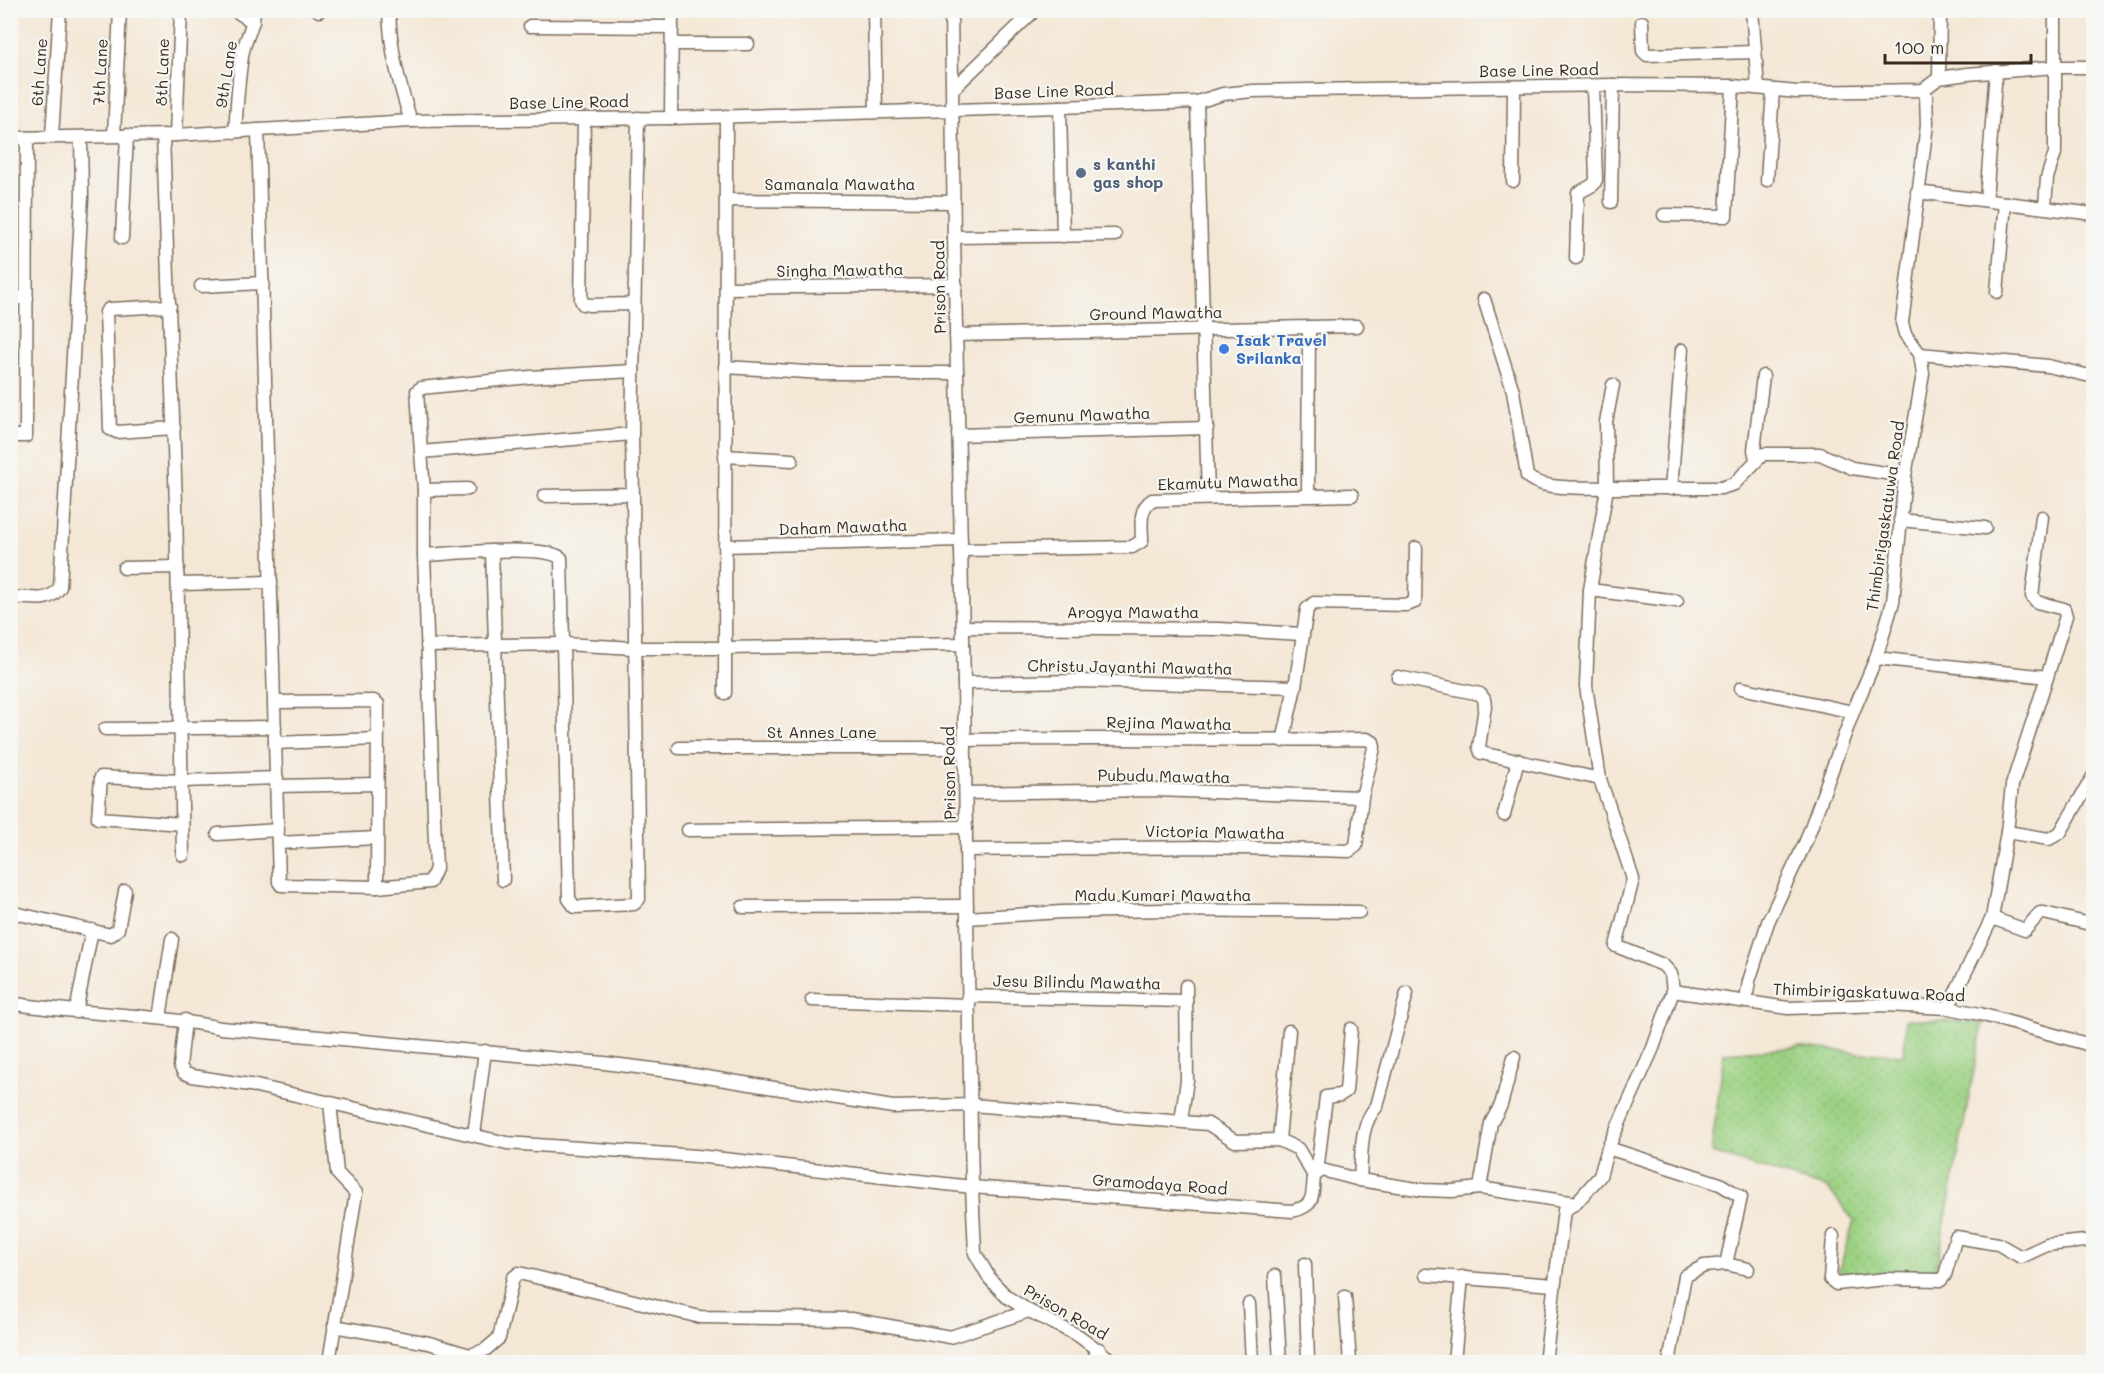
<svg xmlns="http://www.w3.org/2000/svg" width="2104" height="1373" viewBox="0 0 2104 1373" font-family="Mali,sans-serif">
<style>
.grass{fill:url(#grass-dots);stroke:#6c7e51;stroke-width:1.5}
.lines{fill:none;stroke-linecap:round;stroke-linejoin:round}
.minor-casing{stroke:#7c6c5e;stroke-width:15}
.minor{stroke:#fff;stroke-width:12}
.service-dot{fill:#5c6f8a;stroke:#f6f6f2;stroke-width:2}
.shop-dot{fill:#3f7fe0;stroke:#f6f6f2;stroke-width:2}
.labels{text-anchor:middle;stroke-width:4.5;stroke-linejoin:round;paint-order:stroke}
.street-label{font-size:16px;fill:#3b2a1e;stroke:#f6f6f2}
.service-label{font-size:16px;font-weight:bold;fill:#4e5e75;stroke:#f6f6f2;text-anchor:start}
.shop-label{font-size:16px;font-weight:bold;fill:#366cbe;stroke:#f6f6f2;text-anchor:start}
</style>
<defs>
<pattern id="grass-dots" width="8" height="8" patternUnits="userSpaceOnUse" patternTransform="scale(1.5)"><rect width="8" height="8" fill="#9dd284"/><path d="M2 2h.1M6 6h.1" fill="none" stroke="#88b472" stroke-width="1.8" stroke-linecap="round"/></pattern>
</defs>
<rect width="100%" height="100%" fill="#f6f6f2"/>
<filter id="ink" filterUnits="userSpaceOnUse"><feTurbulence type="fractalNoise" baseFrequency=".0167" numOctaves="2"/><feDisplacementMap in="SourceGraphic" scale="12" xChannelSelector="R" yChannelSelector="G"/><feConvolveMatrix kernelMatrix="1 2 1 2 8 2 1 2 1" color-interpolation-filters="sRGB"/></filter>
<filter id="wash" filterUnits="userSpaceOnUse"><feTurbulence type="fractalNoise" baseFrequency=".008" numOctaves="4" result="noise"/><feDisplacementMap in="SourceGraphic" scale="24" xChannelSelector="R" yChannelSelector="G"/><feGaussianBlur stdDeviation="1.35" result="paint"/><feColorMatrix in="noise" values="0 0 0 0 0 0 0 0 0 0 0 0 0 0 0 0 0 1.4 0 .05"/><feComposite in="paint" operator="in"/></filter>
<g filter="url(#wash)">
<rect width="100%" height="100%" fill="#f4e7d5"/>
<!-- grass -->
<path class="grass" d="M1906 1019 1983 1023 1935 1275 1837 1277 1854 1221 1828 1188 1711 1153 1724 1053 1802 1047 1860 1053 1904 1055Z"/>
</g>
<g filter="url(#ink)">
<g class="lines">
<!-- minor casing -->
<g class="minor-casing">
<g id="minor">
<path d="M234 10 253 22"/>
<path d="M319 10V11"/>
<path d="M389 10C390 49 399 84 411 121"/>
<path d="M874 10 876 111"/>
<path d="M951 10 954 237 964 683 967 918 972 1187 975 1253 990 1279 1007 1297 1029 1311 1079 1336 1114 1362"/>
<path d="M1752 10 1758 88"/>
<path d="M1642 22 1643 51 1647 55 1755 52"/>
<path d="M530 26 672 27"/>
<path d="M672 44H748"/>
<path d="M1939 78 1940 10"/>
<path d="M953 89 1035 10"/>
<path d="M1197 102 1208 498"/>
<path d="M1060 107 1063 236"/>
<path d="M671 118 672 10"/>
<path d="M584 119 581 300 583 304 590 305 634 304"/>
<path d="M258 130 279 882 281 885 377 887 430 882 436 869 424 555V490L468 489"/>
<path d="M235 132C237 105 238 78 243 51 246 37 254 26 254 10"/>
<path d="M114 135 120 10"/>
<path d="M163 135 176 505 183 855"/>
<path d="M176 135 181 10"/>
<path d="M52 136 60 10"/>
<path d="M10 138 176 135 411 121 671 118 1060 107 1197 102 1223 94 1253 91 1613 85 1733 86 1797 92 1923 90 1939 78 1967 74 2055 67H2094"/>
<path d="M1767 180 1773 90"/>
<path d="M1513 181 1514 87"/>
<path d="M1917 192 2094 214"/>
<path d="M726 200 954 202"/>
<path d="M1986 200 1996 71"/>
<path d="M1611 202 1613 85"/>
<path d="M2045 207 2047 178 2055 153V10"/>
<path d="M1664 215 1726 216 1733 86"/>
<path d="M954 237 1115 235"/>
<path d="M122 238 127 135"/>
<path d="M1576 258 1578 193 1593 185 1596 180 1593 86"/>
<path d="M201 286 263 283"/>
<path d="M726 288 956 285"/>
<path d="M1997 292 2005 203"/>
<path d="M10 298H27"/>
<path d="M1484 299 1513 391 1527 476C1542 491 1586 487 1607 488L1606 422 1613 385"/>
<path d="M170 306 109 309 106 312 110 429 117 432 174 428"/>
<path d="M956 335 1357 326"/>
<path d="M1920 354 2048 366 2094 377"/>
<path d="M725 367 822 373H957"/>
<path d="M632 434 421 452 417 391 421 388 530 377 633 371"/>
<path d="M958 435 1207 428"/>
<path d="M10 436H26L27 138"/>
<path d="M421 452 424 490"/>
<path d="M725 456 792 460"/>
<path d="M1756 459 1754 450 1763 376"/>
<path d="M1671 489 1682 350"/>
<path d="M544 496 633 494"/>
<path d="M1308 496 1309 327"/>
<path d="M2042 517 2032 596 2037 602 2064 609 2066 616 2047 677"/>
<path d="M1900 520 1985 528"/>
<path d="M725 546 961 540"/>
<path d="M961 550 1132 547 1142 541C1142 526 1138 509 1152 500L1352 495"/>
<path d="M492 551 503 880"/>
<path d="M424 555C450 554 543 544 561 558L569 899 575 907 634 904 639 899 632 434 638 118"/>
<path d="M124 568 178 567"/>
<path d="M178 584 271 582"/>
<path d="M1590 590 1677 601"/>
<path d="M10 598C31 595 47 606 60 587L82 197 81 137"/>
<path d="M963 627 1219 629 1302 634"/>
<path d="M427 646 564 644 634 648H726L963 644"/>
<path d="M1876 658 2047 677 2012 785 2007 832 1992 918 1948 1008"/>
<path d="M1398 677 1480 694 1484 699 1485 706 1479 747 1481 753 1600 779"/>
<path d="M964 683 1079 681 1295 687"/>
<path d="M1741 688 1853 712"/>
<path d="M725 693 726 116"/>
<path d="M275 702 374 701 378 704 377 887"/>
<path d="M105 729 275 727"/>
<path d="M965 740C1099 737 1233 741 1367 739L1373 742 1374 748 1362 797 1356 846 1349 851 1205 847 966 850"/>
<path d="M1283 741 1295 687 1307 609 1314 603 1407 605 1415 602 1416 548"/>
<path d="M275 743 377 739"/>
<path d="M679 748H965"/>
<path d="M277 786 377 784"/>
<path d="M966 793 1155 790 1362 797"/>
<path d="M1504 815 1518 760"/>
<path d="M182 824 98 818 101 777 181 781 277 778"/>
<path d="M688 830 966 827"/>
<path d="M2007 832 2049 839 2060 833 2094 775"/>
<path d="M218 834 278 830"/>
<path d="M278 843 377 838"/>
<path d="M743 907 967 906"/>
<path d="M10 912 111 935 118 929 125 891"/>
<path d="M967 918 1062 912 1165 910 1359 912"/>
<path d="M1992 918 2025 930 2040 913H2044L2094 925"/>
<path d="M1673 991 1671 974 1663 965 1616 946 1633 879 1600 779 1586 686 1590 590 1607 488H1721L1734 484 1763 454H1820L1852 468 1905 476"/>
<path d="M968 996 1186 1001"/>
<path d="M812 1000 969 1005"/>
<path d="M1746 1001 1749 981 1768 922 1806 841 1853 712 1876 658 1893 602 1905 476 1923 374 1920 354 1905 334 1902 323 1927 124 1926 96 1923 90"/>
<path d="M10 1003C80 1015 152 1013 221 1028L604 1063 669 1071 893 1107 971 1105 1208 1124 1235 1141 1279 1140 1298 1149 1314 1176"/>
<path d="M76 1012 92 930"/>
<path d="M160 1018 172 939"/>
<path d="M185 1020 180 1066 184 1073 192 1076 256 1086 507 1143 697 1156 972 1187 1292 1211C1315 1206 1312 1197 1314 1176L1322 1170 1360 1180 1423 1190 1452 1191 1480 1188 1576 1203"/>
<path d="M1181 1121 1187 1080 1186 986"/>
<path d="M474 1135 485 1051"/>
<path d="M1279 1140 1289 1031"/>
<path d="M1608 1148 1720 1184 1741 1197 1726 1264 1748 1269"/>
<path d="M1317 1172 1326 1097 1340 1095 1346 1091 1351 1029"/>
<path d="M1360 1180C1362 1154 1359 1125 1377 1106L1407 993"/>
<path d="M1480 1188 1491 1123 1501 1105 1514 1057"/>
<path d="M1833 1236 1830 1279 1836 1284 1886 1279 1941 1280 1945 1275 1956 1237 1998 1244 2021 1257 2047 1245 2094 1240"/>
<path d="M1305 1264 1308 1362"/>
<path d="M1426 1275 1554 1285"/>
<path d="M1275 1276 1280 1362"/>
<path d="M1345 1297 1350 1362"/>
<path d="M1249 1304 1252 1362"/>
<path d="M334 1326 429 1343 470 1355 485 1350 499 1338 513 1278 519 1273 700 1317 851 1319 950 1337 1029 1311"/>
<path d="M329 1362 356 1193 337 1173 330 1102"/>
<path d="M1092 1362 1099 1349"/>
<path d="M1454 1362 1462 1277"/>
<path d="M1545 1362 1564 1210 1576 1203 1600 1176 1608 1148 1653 1048 1673 991 1788 1008 1885 1005 1948 1008 1980 1014 2094 1046"/>
<path d="M1669 1362 1685 1276 1704 1266 1726 1264"/>
</g>
</g>
<!-- minor -->
<use href="#minor" class="minor"/>
</g>
</g>
<!-- markers -->
<circle class="service-dot" cx="1081" cy="173" r="6"/>
<circle class="shop-dot" cx="1224" cy="349" r="6"/>
<g class="labels">
<!-- street labels -->
<g class="street-label">
<text transform="translate(1539 70) rotate(-1)" y="6">Base Line Road</text>
<text transform="translate(39 72) rotate(-86)" y="6">6th Lane</text>
<text transform="translate(100 72) rotate(-87)" y="6">7th Lane</text>
<text transform="translate(162 72) rotate(-88)" y="6">8th Lane</text>
<text transform="translate(226 74) rotate(-81)" y="6">9th Lane</text>
<text transform="translate(1054 91) rotate(-2)" y="6">Base Line Road</text>
<text transform="translate(569 102) rotate(-1)" y="6">Base Line Road</text>
<text x="840" y="190">Samanala Mawatha</text>
<text transform="translate(840 270) rotate(-1)" y="6">Singha Mawatha</text>
<text transform="translate(939 287) rotate(-91)" y="6">Prison Road</text>
<text transform="translate(1156 313) rotate(-1)" y="6">Ground Mawatha</text>
<text transform="translate(1082 415) rotate(-2)" y="6">Gemunu Mawatha</text>
<text transform="translate(1228 482) rotate(-2)" y="6">Ekamutu Mawatha</text>
<text transform="translate(1885 516) rotate(-82)" y="6">Thimbirigaskatuwa Road</text>
<text transform="translate(843 527) rotate(-2)" y="6">Daham Mawatha</text>
<text x="1133" y="618">Arogya Mawatha</text>
<text transform="translate(1130 667) rotate(1)" y="6">Christu Jayanthi Mawatha</text>
<text transform="translate(1169 723) rotate(1)" y="6">Rejina Mawatha</text>
<text x="822" y="738">St Annes Lane</text>
<text transform="translate(949 773) rotate(-91)" y="6">Prison Road</text>
<text transform="translate(1164 776) rotate(1)" y="6">Pubudu Mawatha</text>
<text transform="translate(1215 832) rotate(1)" y="6">Victoria Mawatha</text>
<text x="1163" y="901">Madu Kumari Mawatha</text>
<text transform="translate(1077 982) rotate(1)" y="6">Jesu Bilindu Mawatha</text>
<text transform="translate(1869 992) rotate(2)" y="6">Thimbirigaskatuwa Road</text>
<text transform="translate(1160 1184) rotate(4)" y="6">Gramodaya Road</text>
<text transform="translate(1066 1312) rotate(30)" y="6">Prison Road</text>
</g>
<!-- service labels -->
<g class="service-label">
<text x="1093" y="170">s kanthi<tspan x="1093" dy="18">gas shop</tspan></text>
</g>
<!-- shop labels -->
<g class="shop-label">
<text x="1236" y="346">Isak Travel<tspan x="1236" dy="18">Srilanka</tspan></text>
</g>
</g>
<!-- margin -->
<rect width="2104" height="1373" fill="none" stroke="#f6f6f2" stroke-width="36"/>
<!-- scale -->
<path d="M1885 54v9h146v-9" fill="none" stroke="#3b2a1e" stroke-width="3"/>
<text x="1894" y="54" font-size="18" fill="#3b2a1e" stroke="#f6f6f2" stroke-width="4.5" paint-order="stroke">100 m</text>
</svg>
